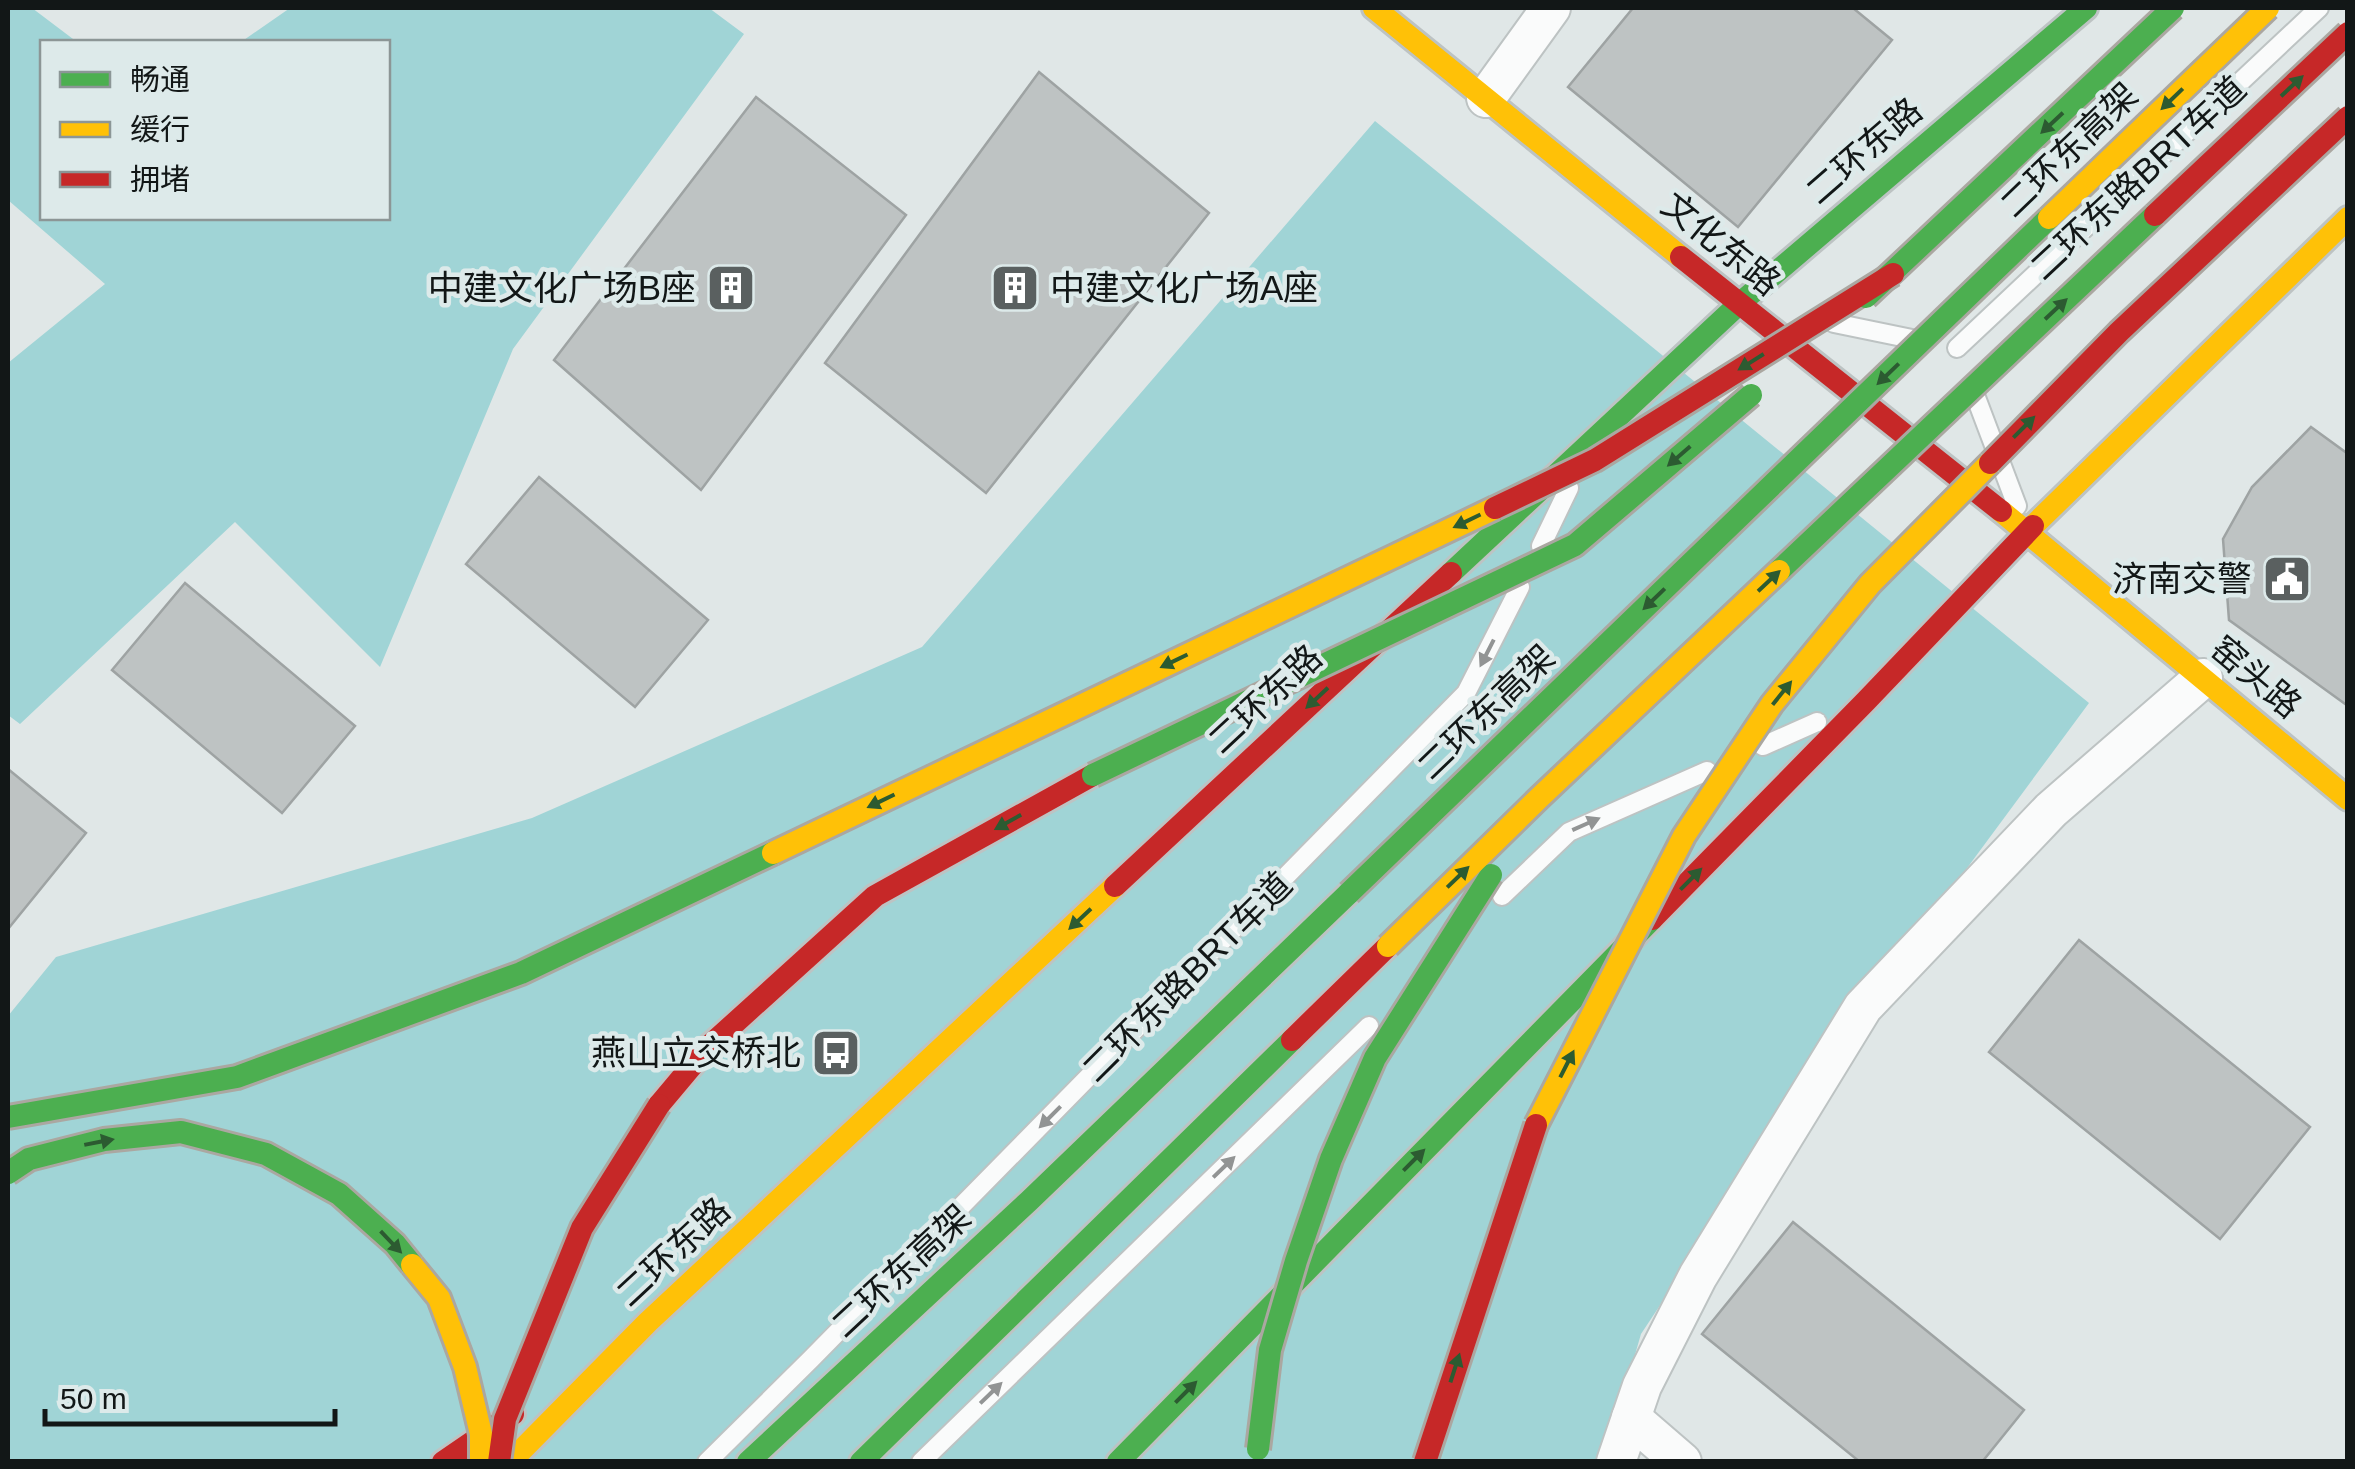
<svg xmlns="http://www.w3.org/2000/svg" width="2355" height="1469" viewBox="0 0 2355 1469" font-family="Arial,'Noto Sans SC',sans-serif">
<style>
.green{fill:#a0d4d6}
.building{fill:#bec3c3;stroke:#9ea3a3;stroke-width:2.5}
.lines{fill:none;stroke-linecap:round;stroke-linejoin:round}
.lane-casing{stroke:#bdc3c3;stroke-width:22}
.street-casing{stroke:#bdc3c3;stroke-width:42}
.fast-casing{stroke:#bdc3c3;stroke-width:28}
.slow-casing{stroke:#bdc3c3;stroke-width:28}
.jam-casing{stroke:#bdc3c3;stroke-width:28}
.lane{stroke:#fafbfb;stroke-width:18}
.street{stroke:#fafbfb;stroke-width:38}
.fast{stroke:#4caf50;stroke-width:22}
.slow{stroke:#ffc107;stroke-width:22}
.jam{stroke:#c62828;stroke-width:22}
.fast-bridge-casing{stroke:#aba7a1;stroke-width:28;stroke-linecap:butt}
.slow-bridge-casing{stroke:#aba7a1;stroke-width:28;stroke-linecap:butt}
.jam-bridge-casing{stroke:#aba7a1;stroke-width:28;stroke-linecap:butt}
.fast-bridge{stroke:#4caf50;stroke-width:22}
.slow-bridge{stroke:#ffc107;stroke-width:22}
.jam-bridge{stroke:#c62828;stroke-width:22}
.oneway{fill:#2c5b31}
.oneway2{fill:#929494}
.labels{text-anchor:middle;stroke-width:9;stroke-linejoin:round;paint-order:stroke}
.street-label{font-size:35px;fill:#121717;stroke:#ddeaea}
.poi-label{font-size:35px;fill:#121717;stroke:#ddeaea;text-anchor:end}
</style>
<rect width="100%" height="100%" fill="#e0e7e7"/>
<!-- green -->
<g class="green">
<path d="M8 8H32L77 42H42V218H388V42H241L290 8H709L744 34 513 349 380 667 235 522 20 724 8 715V363L105 284 8 200Z"/>
<path d="M1375 121 2089 703 1800 1094 1641 1334 1604 1461 8 1462V1016L56 957 532 818 922 647Z"/>
</g>
<!-- building -->
<g class="building">
<path d="M1633 8H1853L1892 40 1738 227 1568 87Z"/>
<path d="M1039 72 1209 213 986 493 825 363Z"/>
<path d="M756 97 906 215 701 490 554 360Z"/>
<path d="M2311 427 2348 454V706L2229 620 2223 539 2252 487Z"/>
<path d="M539 477 708 620 635 707 466 564Z"/>
<path d="M185 583 355 726 282 813 112 670Z"/>
<path d="M8 769 86 833 8 929Z"/>
<path d="M2079 940 2310 1127 2220 1239 1989 1052Z"/>
<path d="M1793 1222 2024 1410 1982 1462H1860L1702 1334Z"/>
</g>
<g class="lines">
<!-- lane casing -->
<g class="lane-casing">
<g id="lane">
<path d="M1834 323 1912 339"/>
<path d="M1957 348 2319 8"/>
<path d="M1975 395 2017 506"/>
<path d="M1541 546 1569 488"/>
<path d="M1763 746 1817 722"/>
<path d="M1502 896 1569 832 1707 771"/>
<path d="M707 1462 811 1359 1466 693 1520 587"/>
<path d="M921 1462 1369 1026"/>
</g>
</g>
<!-- street casing -->
<g class="street-casing">
<g id="street">
<path d="M1486 98 1551 8"/>
<path d="M1631 1418 1682 1462"/>
<path d="M1616 1462 1642 1386 1698 1276 1863 1007 2051 810 2203 678"/>
</g>
</g>
<!-- fast casing -->
<g class="fast-casing">
<g id="fast">
<path d="M1451 573 1739 304 2086 8"/>
<path d="M748 1462 1029 1201 1349 893"/>
<path d="M861 1462 1292 1040"/>
<path d="M1118 1462 1652 919"/>
</g>
</g>
<!-- slow casing -->
<g class="slow-casing">
<g id="slow">
<path d="M1374 8 1681 257"/>
<path d="M2001 511 2348 799"/>
<path d="M2033 526 2348 218"/>
<path d="M510 1462 648 1322 1115 886"/>
</g>
</g>
<!-- jam casing -->
<g class="jam-casing">
<g id="jam">
<path d="M1681 257 2001 511"/>
<path d="M1115 886 1451 573"/>
<path d="M1652 919 1866 701 2033 526"/>
<path d="M1292 1040 1388 946"/>
<path d="M659 1105 706 1049 875 896 1093 775"/>
<path d="M443 1462 513 1414"/>
</g>
</g>
<!-- lane -->
<use href="#lane" class="lane"/>
<!-- street -->
<use href="#street" class="street"/>
<!-- fast -->
<use href="#fast" class="fast"/>
<!-- slow -->
<use href="#slow" class="slow"/>
<!-- jam -->
<use href="#jam" class="jam"/>
<!-- fast-bridge casing -->
<g class="fast-bridge-casing">
<g id="fast-bridge">
<path d="M1866 297 2173 8"/>
<path d="M1779 571 2155 215"/>
<path d="M1093 775 1575 545 1751 395"/>
<path d="M1349 893 2049 218"/>
<path d="M8 1117 237 1077 521 973 773 853"/>
<path d="M8 1173 29 1159 104 1140 181 1132 266 1154 339 1194 395 1244 412 1265"/>
<path d="M1258 1449 1270 1350 1296 1261 1331 1159 1375 1058 1491 875"/>
</g>
</g>
<!-- slow-bridge casing -->
<g class="slow-bridge-casing">
<g id="slow-bridge">
<path d="M2049 218 2268 8"/>
<path d="M773 853 1495 508"/>
<path d="M1388 946 1539 798 1779 571"/>
<path d="M1536 1125 1684 836 1772 704 1870 584 1990 463"/>
<path d="M412 1265 439 1298 465 1367 481 1434V1462"/>
</g>
</g>
<!-- jam-bridge casing -->
<g class="jam-bridge-casing">
<g id="jam-bridge">
<path d="M2155 215 2348 33"/>
<path d="M1990 463 2119 332 2348 117"/>
<path d="M1495 508 1595 460 1893 274"/>
<path d="M499 1462 505 1419 582 1228 659 1105"/>
<path d="M1425 1462 1536 1125"/>
</g>
</g>
<!-- fast-bridge -->
<use href="#fast-bridge" class="fast-bridge"/>
<!-- slow-bridge -->
<use href="#slow-bridge" class="slow-bridge"/>
<!-- jam-bridge -->
<use href="#jam-bridge" class="jam-bridge"/>
</g>
<!-- one-way arrows -->
<defs><path id="oneway-solid" d="M-6-.8H1V-3.2L6.5 0L1 3.2V.8H-6Z" transform="scale(2.5)"/></defs>
<g class="oneway">
<use href="#oneway-solid" transform="translate(2292 86) rotate(-43)"/>
<use href="#oneway-solid" transform="translate(2172 99) rotate(136)"/>
<use href="#oneway-solid" transform="translate(2052 123) rotate(137)"/>
<use href="#oneway-solid" transform="translate(2056 309) rotate(-43)"/>
<use href="#oneway-solid" transform="translate(1751 362) rotate(148)"/>
<use href="#oneway-solid" transform="translate(1888 374) rotate(136)"/>
<use href="#oneway-solid" transform="translate(2024 427) rotate(-45)"/>
<use href="#oneway-solid" transform="translate(1679 456) rotate(139)"/>
<use href="#oneway-solid" transform="translate(1467 521) rotate(154)"/>
<use href="#oneway-solid" transform="translate(1769 581) rotate(-43)"/>
<use href="#oneway-solid" transform="translate(1654 599) rotate(136)"/>
<use href="#oneway-solid" transform="translate(1174 661) rotate(154)"/>
<use href="#oneway-solid" transform="translate(1782 693) rotate(-51)"/>
<use href="#oneway-solid" transform="translate(1317 698) rotate(137)"/>
<use href="#oneway-solid" transform="translate(881 801) rotate(154)"/>
<use href="#oneway-solid" transform="translate(1008 822) rotate(151)"/>
<use href="#oneway-solid" transform="translate(1458 877) rotate(-44)"/>
<use href="#oneway-solid" transform="translate(1691 879) rotate(-45)"/>
<use href="#oneway-solid" transform="translate(1080 919) rotate(137)"/>
<use href="#oneway-solid" transform="translate(1567 1064) rotate(-63)"/>
<use href="#oneway-solid" transform="translate(99 1142) rotate(-11)"/>
<use href="#oneway-solid" transform="translate(1414 1160) rotate(-45)"/>
<use href="#oneway-solid" transform="translate(391 1242) rotate(46)"/>
<use href="#oneway-solid" transform="translate(1455 1368) rotate(-72)"/>
<use href="#oneway-solid" transform="translate(1186 1392) rotate(-45)"/>
</g>
<g class="oneway2">
<use href="#oneway-solid" transform="translate(1487 653) rotate(117)"/>
<use href="#oneway-solid" transform="translate(1586 824) rotate(-24)"/>
<use href="#oneway-solid" transform="translate(1050 1117) rotate(135)"/>
<use href="#oneway-solid" transform="translate(1224 1167) rotate(-44)"/>
<use href="#oneway-solid" transform="translate(991 1393) rotate(-44)"/>
</g>
<!-- icons -->
<defs>
<g id="building-square" transform="scale(2.5)"><rect x="-9" y="-9" width="18" height="18" rx="4" fill="#5a6060" stroke="#ddeaea"/><path d="M-4-6H4V6H1V3H-1V6H-4ZM-2.5-4.3h1.7v1.8h-1.7ZM.8-4.3h1.7v1.8H.8ZM-2.5-1h1.7V.8h-1.7ZM.8-1h1.7V.8H.8Z" fill="#fff"/></g>
<g id="civic-square" transform="scale(2.5)"><rect x="-9" y="-9" width="18" height="18" rx="4" fill="#5a6060" stroke="#ddeaea"/><path d="M-.6-6.5H3V-4.5H.6V-3L4-1V1h2V6H-6V1h2V-1L-.6-3ZM-1.2 2.5V6h2.4V2.5Z" fill="#fff"/></g>
<g id="bus-square" transform="scale(2.5)"><rect x="-9" y="-9" width="18" height="18" rx="4" fill="#5a6060" stroke="#ddeaea"/><path d="M-5-6H5V4H4V6H2V4H-2V6H-4V4H-5ZM-3.5-4V0h7V-4ZM-3.5 1.2v1.5H-2V1.2ZM2 1.2v1.5H3.5V1.2Z" fill="#fff"/></g>
</defs>
<g fill-rule="evenodd">
<use href="#building-square" x="731" y="288"/>
<use href="#building-square" x="1015" y="288"/>
<use href="#civic-square" x="2287" y="579"/>
<use href="#bus-square" x="836" y="1053"/>
</g>
<g class="labels">
<!-- street labels -->
<g class="street-label">
<text transform="translate(2069 150) rotate(-44)" y="12">二环东高架</text>
<text transform="translate(1864 151) rotate(-41)" y="12">二环东路</text>
<text transform="translate(2138 178) rotate(-43)" y="12">二环东路BRT车道</text>
<text transform="translate(1721 244) rotate(39)" y="12">文化东路</text>
<text transform="translate(2256 677) rotate(40)" y="12">窑头路</text>
<text transform="translate(1265 699) rotate(-43)" y="12">二环东路</text>
<text transform="translate(1486 712) rotate(-44)" y="12">二环东高架</text>
<text transform="translate(1187 977) rotate(-45)" y="12">二环东路BRT车道</text>
<text transform="translate(673 1252) rotate(-43)" y="12">二环东路</text>
<text transform="translate(901 1271) rotate(-43)" y="12">二环东高架</text>
</g>
<!-- poi labels -->
<g class="poi-label">
<text x="696" y="300">中建文化广场B座</text>
<text x="1050" y="300" text-anchor="start">中建文化广场A座</text>
<text x="2252" y="591">济南交警</text>
<text x="801" y="1065">燕山立交桥北</text>
</g>
</g>
<!-- border -->
<rect width="2355" height="1469" fill="none" stroke="#121717" stroke-width="20"/>
<!-- legend -->
<rect x="40" y="40" width="350" height="180" fill="#ddeaea" stroke="#8c9696" stroke-width="2.5"/>
<rect x="60" y="72" width="50" height="15" fill="#4caf50" stroke="#8c9696" stroke-width="2.5"/>
<text x="130" y="90" font-size="30" fill="#121717">畅通</text>
<rect x="60" y="122" width="50" height="15" fill="#ffc107" stroke="#8c9696" stroke-width="2.5"/>
<text x="130" y="140" font-size="30" fill="#121717">缓行</text>
<rect x="60" y="172" width="50" height="15" fill="#c62828" stroke="#8c9696" stroke-width="2.5"/>
<text x="130" y="190" font-size="30" fill="#121717">拥堵</text>
<!-- scale -->
<path d="M45 1409v15h290v-15" fill="none" stroke="#121717" stroke-width="5"/>
<text x="60" y="1409" font-size="30" fill="#121717" stroke="#ddeaea" stroke-width="8" paint-order="stroke">50 m</text>
</svg>
